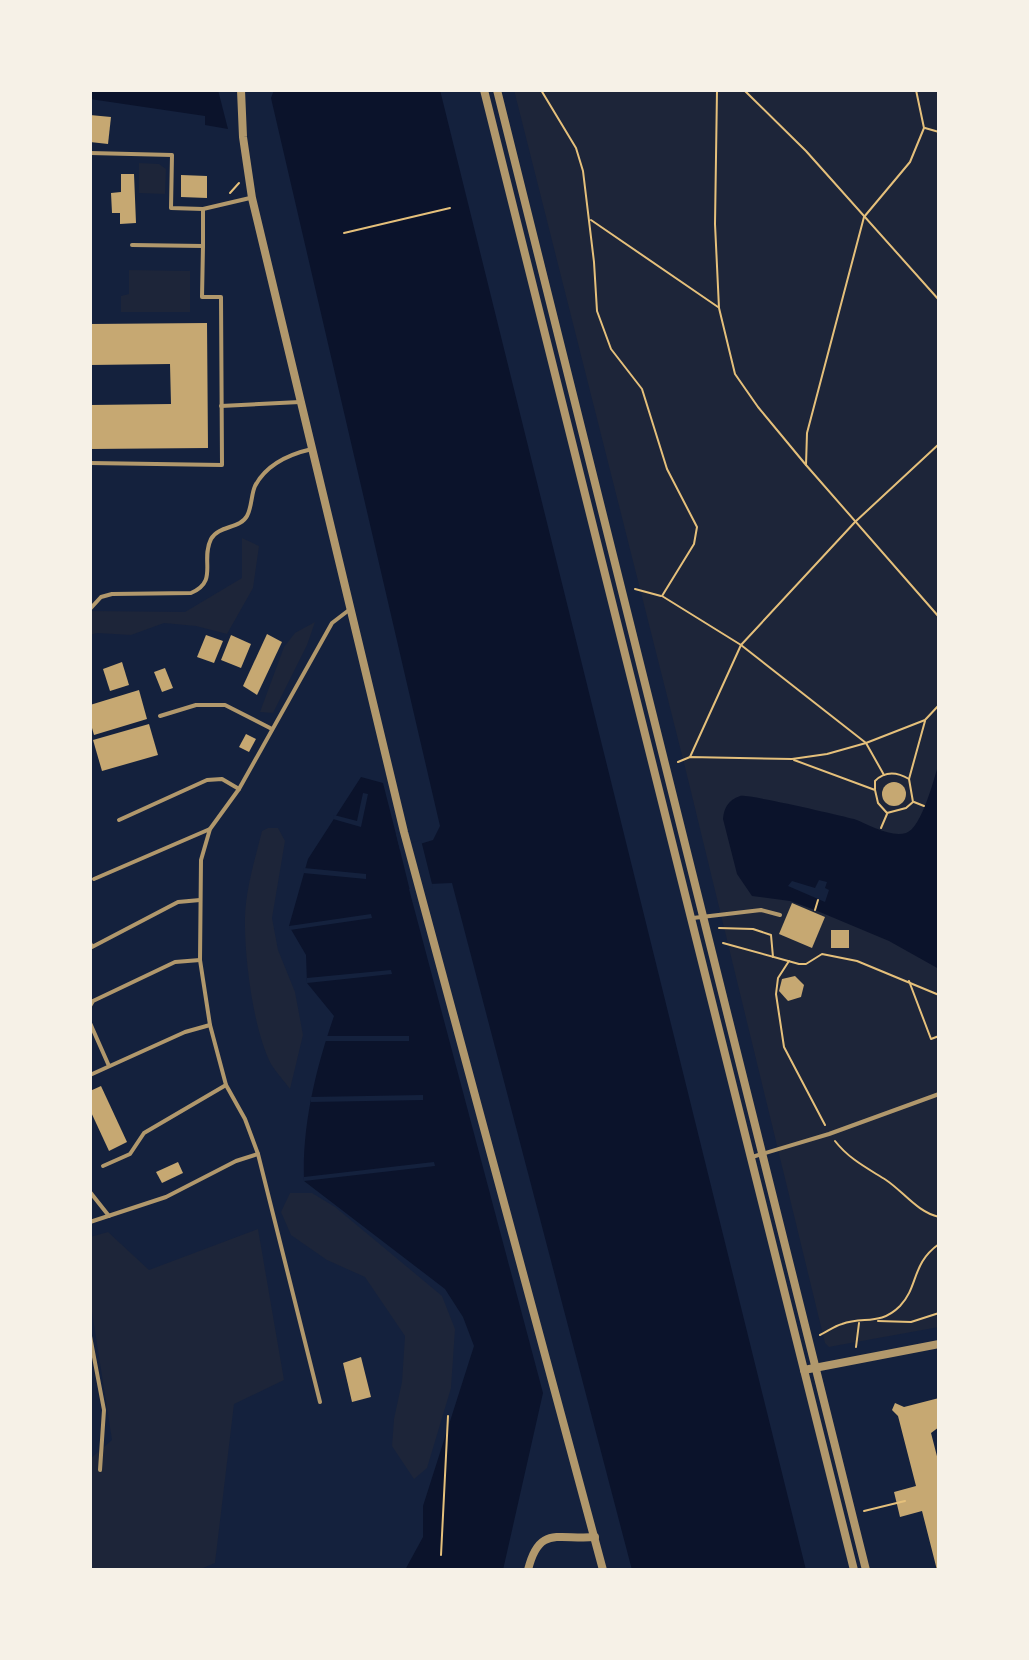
<svg xmlns="http://www.w3.org/2000/svg" width="1029" height="1660" viewBox="0 0 1029 1660" font-family="Arial,sans-serif">
<style>
.green{fill:#1d2539}
.water{fill:#0b132b}
.pier{fill:#14213d}
.building{fill:#c6a872}
.lines{fill:none;stroke-linecap:round;stroke-linejoin:round}
.path{stroke:#e5c07b;stroke-width:2}
.service{stroke:#b1986c;stroke-width:4}
.minor{stroke:#b1986c;stroke-width:8}
</style>
<rect width="100%" height="100%" fill="#14213d"/>
<!-- green -->
<g class="green">
<path d="M514 90H939V1327L834 1346 829 1347 825 1343 685 767Z"/>
<path d="M139 163 159 164 166 169 165 194 139 193Z"/>
<path d="M129 270 190 271V312H121V296L129 294Z"/>
<path d="M242 538 259 546 253 588 227 634 196 626 164 623 131 635 97 633 90 635V611L185 612 242 578Z"/>
<path d="M315 622 307 645 273 713 260 712 284 647 295 633Z"/>
<path d="M268 828H278L285 841 272 918 278 950 295 992 303 1035 290 1089C284 1081 276 1072 271 1064 253 1029 244 956 245 917 246 888 255 859 262 831Z"/>
<path d="M290 1193H312L335 1207 442 1296 455 1329 451 1388 427 1468 414 1479 392 1446 394 1419 402 1382 405 1336 365 1277 327 1260 291 1235 281 1212Z"/>
<path d="M258 1229 284 1380 234 1404 215 1563 198 1570H90V1459L112 1440 90 1299V1237L108 1232 149 1270Z"/>
</g>
<!-- water -->
<g class="water">
<path d="M90 90H218L228 129 205 125V116L90 99Z"/>
<path d="M274 90H440L806 1570H632L452 883 429 884 409 889 543 1393 503 1570H405L423 1537V1506L474 1346 463 1317 445 1289 304 1181C302 1125 316 1068 334 1016L307 983 306 955 289 926 308 859 361 777 383 783 400 850 433 840 440 826 271 98Z"/>
<path d="M939 763V969L889 941 815 910 790 901 752 896 737 874 723 819C724 808 728 800 740 796 749 794 839 815 854 819 868 824 891 838 906 833 922 828 934 778 939 763Z"/>
</g>
<!-- pier -->
<g class="pier">
<path d="M363 793 368 794 361 827 333 819 334 815 357 821Z"/>
<path d="M400 833 402 845 421 840 433 888 414 892 417 902 413 903 396 834Z"/>
<path d="M304 868 366 874V879L303 873Z"/>
<path d="M819 880 827 882 825 888 829 890 825 902 788 886 792 881 815 888Z"/>
<path d="M371 914 372 918 290 930 289 926Z"/>
<path d="M391 970 392 974 307 983V978Z"/>
<rect x="325" y="1036" width="84" height="5"/>
<path d="M423 1095V1100L311 1102 310 1097Z"/>
<path d="M434 1162 435 1166 304 1181V1177Z"/>
</g>
<!-- building -->
<g class="building">
<path d="M90 115 111 117 108 144 90 142Z"/>
<path d="M121 174H134L136 223 120 224V213H112L111 193 121 192Z"/>
<path d="M181 175 207 176V198L181 197Z"/>
<path d="M207 323 208 448 90 449V405L171 404 170 364 90 365V324Z"/>
<path d="M267 634 282 642 257 695 243 686Z"/>
<path d="M206 635 223 641 214 663 197 657Z"/>
<path d="M231 635 251 644 241 668 221 660Z"/>
<path d="M122 662 129 685 110 691 103 669Z"/>
<path d="M165 668 173 688 162 692 154 672Z"/>
<path d="M139 690 147 719 94 735 90 721V705Z"/>
<path d="M149 724 158 755 102 771 93 740Z"/>
<path d="M246 734 256 739 249 752 239 747Z"/>
<circle cx="894" cy="794" r="12"/>
<path d="M792 903 825 917 812 948 779 934Z"/>
<rect x="831" y="930" width="18" height="18"/>
<path d="M795 976 804 985 801 997 788 1001 779 991 782 979Z"/>
<path d="M101 1086 127 1142 109 1151 90 1110V1091Z"/>
<path d="M178 1162 183 1173 162 1183 156 1172Z"/>
<path d="M361 1357 371 1397 352 1402 343 1363Z"/>
<path d="M939 1398V1427L931 1433 939 1464V1570H937L922 1511 900 1517 894 1492 916 1486 898 1416 892 1410 895 1403 904 1407Z"/>
</g>
<g class="lines">
<!-- path -->
<g class="path">
<path d="M541 90 576 148 583 171 594 262 597 311 611 349 642 389 667 469 697 527 694 544 662 596 741 645 866 743 884 775"/>
<path d="M717 90 715 224 719 308 735 374 758 407 806 465 939 617"/>
<path d="M744 90 806 151 939 300"/>
<path d="M925 128 939 132"/>
<path d="M230 193 239 183"/>
<path d="M591 220 718 307"/>
<path d="M344 233 450 208"/>
<path d="M806 465 807 433 864 217 910 162 924 128 916 90"/>
<path d="M635 589 661 596"/>
<path d="M690 757 741 645 855 522 939 444"/>
<path d="M794 760 875 790 878 803 887 813 906 808 913 802 909 779 925 721"/>
<path d="M678 762 690 757 792 759 827 754 866 743 925 720 939 705"/>
<path d="M875 789V781C885 771 897 772 909 779"/>
<path d="M914 802 924 806"/>
<path d="M881 828 887 814"/>
<path d="M815 910 818 900"/>
<path d="M719 928 753 929 771 935 773 957"/>
<path d="M723 943 799 964H806L822 954 857 961 939 995"/>
<path d="M789 961 778 978 776 994 784 1047 825 1125"/>
<path d="M909 981 931 1039 939 1036"/>
<path d="M835 1141C849 1159 867 1168 886 1180 904 1192 917 1212 939 1217"/>
<path d="M878 1321 911 1322 939 1313"/>
<path d="M820 1335C827 1332 834 1326 842 1324 864 1316 880 1326 900 1306 919 1286 911 1264 939 1244"/>
<path d="M856 1347 859 1323"/>
<path d="M864 1511 905 1501"/>
<path d="M441 1555 448 1416"/>
</g>
<!-- service -->
<g class="service">
<path d="M90 153 172 155 171 208 203 209"/>
<path d="M132 245 203 246V209L250 198"/>
<path d="M221 406 300 402"/>
<path d="M90 463 222 465 221 297H202L203 246"/>
<path d="M90 609 101 597 112 594 191 593C219 581 200 561 211 539 219 525 240 529 247 516 252 507 251 495 255 486 266 465 290 454 312 449"/>
<path d="M160 716 196 705H225L272 729"/>
<path d="M119 820 207 780 222 779 239 789"/>
<path d="M94 879 210 829"/>
<path d="M693 918 761 910 780 915"/>
<path d="M90 943 92 947 178 902 200 900"/>
<path d="M90 1006 93 1001 175 962 200 960"/>
<path d="M90 1023 109 1066"/>
<path d="M90 1075 185 1032 210 1025"/>
<path d="M752 1157 829 1134 939 1094"/>
<path d="M103 1166 130 1154 144 1133 226 1085"/>
<path d="M90 1192 109 1216"/>
<path d="M90 1222 166 1197 236 1161 258 1154"/>
<path d="M90 1336 104 1410 100 1470"/>
<path d="M320 1402 258 1154 245 1119 226 1085 210 1025 200 960 201 860 210 829 239 789 332 623 349 610"/>
</g>
<!-- minor -->
<g class="minor">
<path d="M241 90 243 137 252 198 404 832 603 1570"/>
<path d="M484 90 854 1570"/>
<path d="M497 90 866 1570"/>
<path d="M804 1370 939 1344"/>
<path d="M528 1570C539 1525 558 1540 595 1537"/>
</g>
</g>
<!-- border -->
<rect width="1029" height="1660" fill="none" stroke="#f6f1e7" stroke-width="184"/>
</svg>
